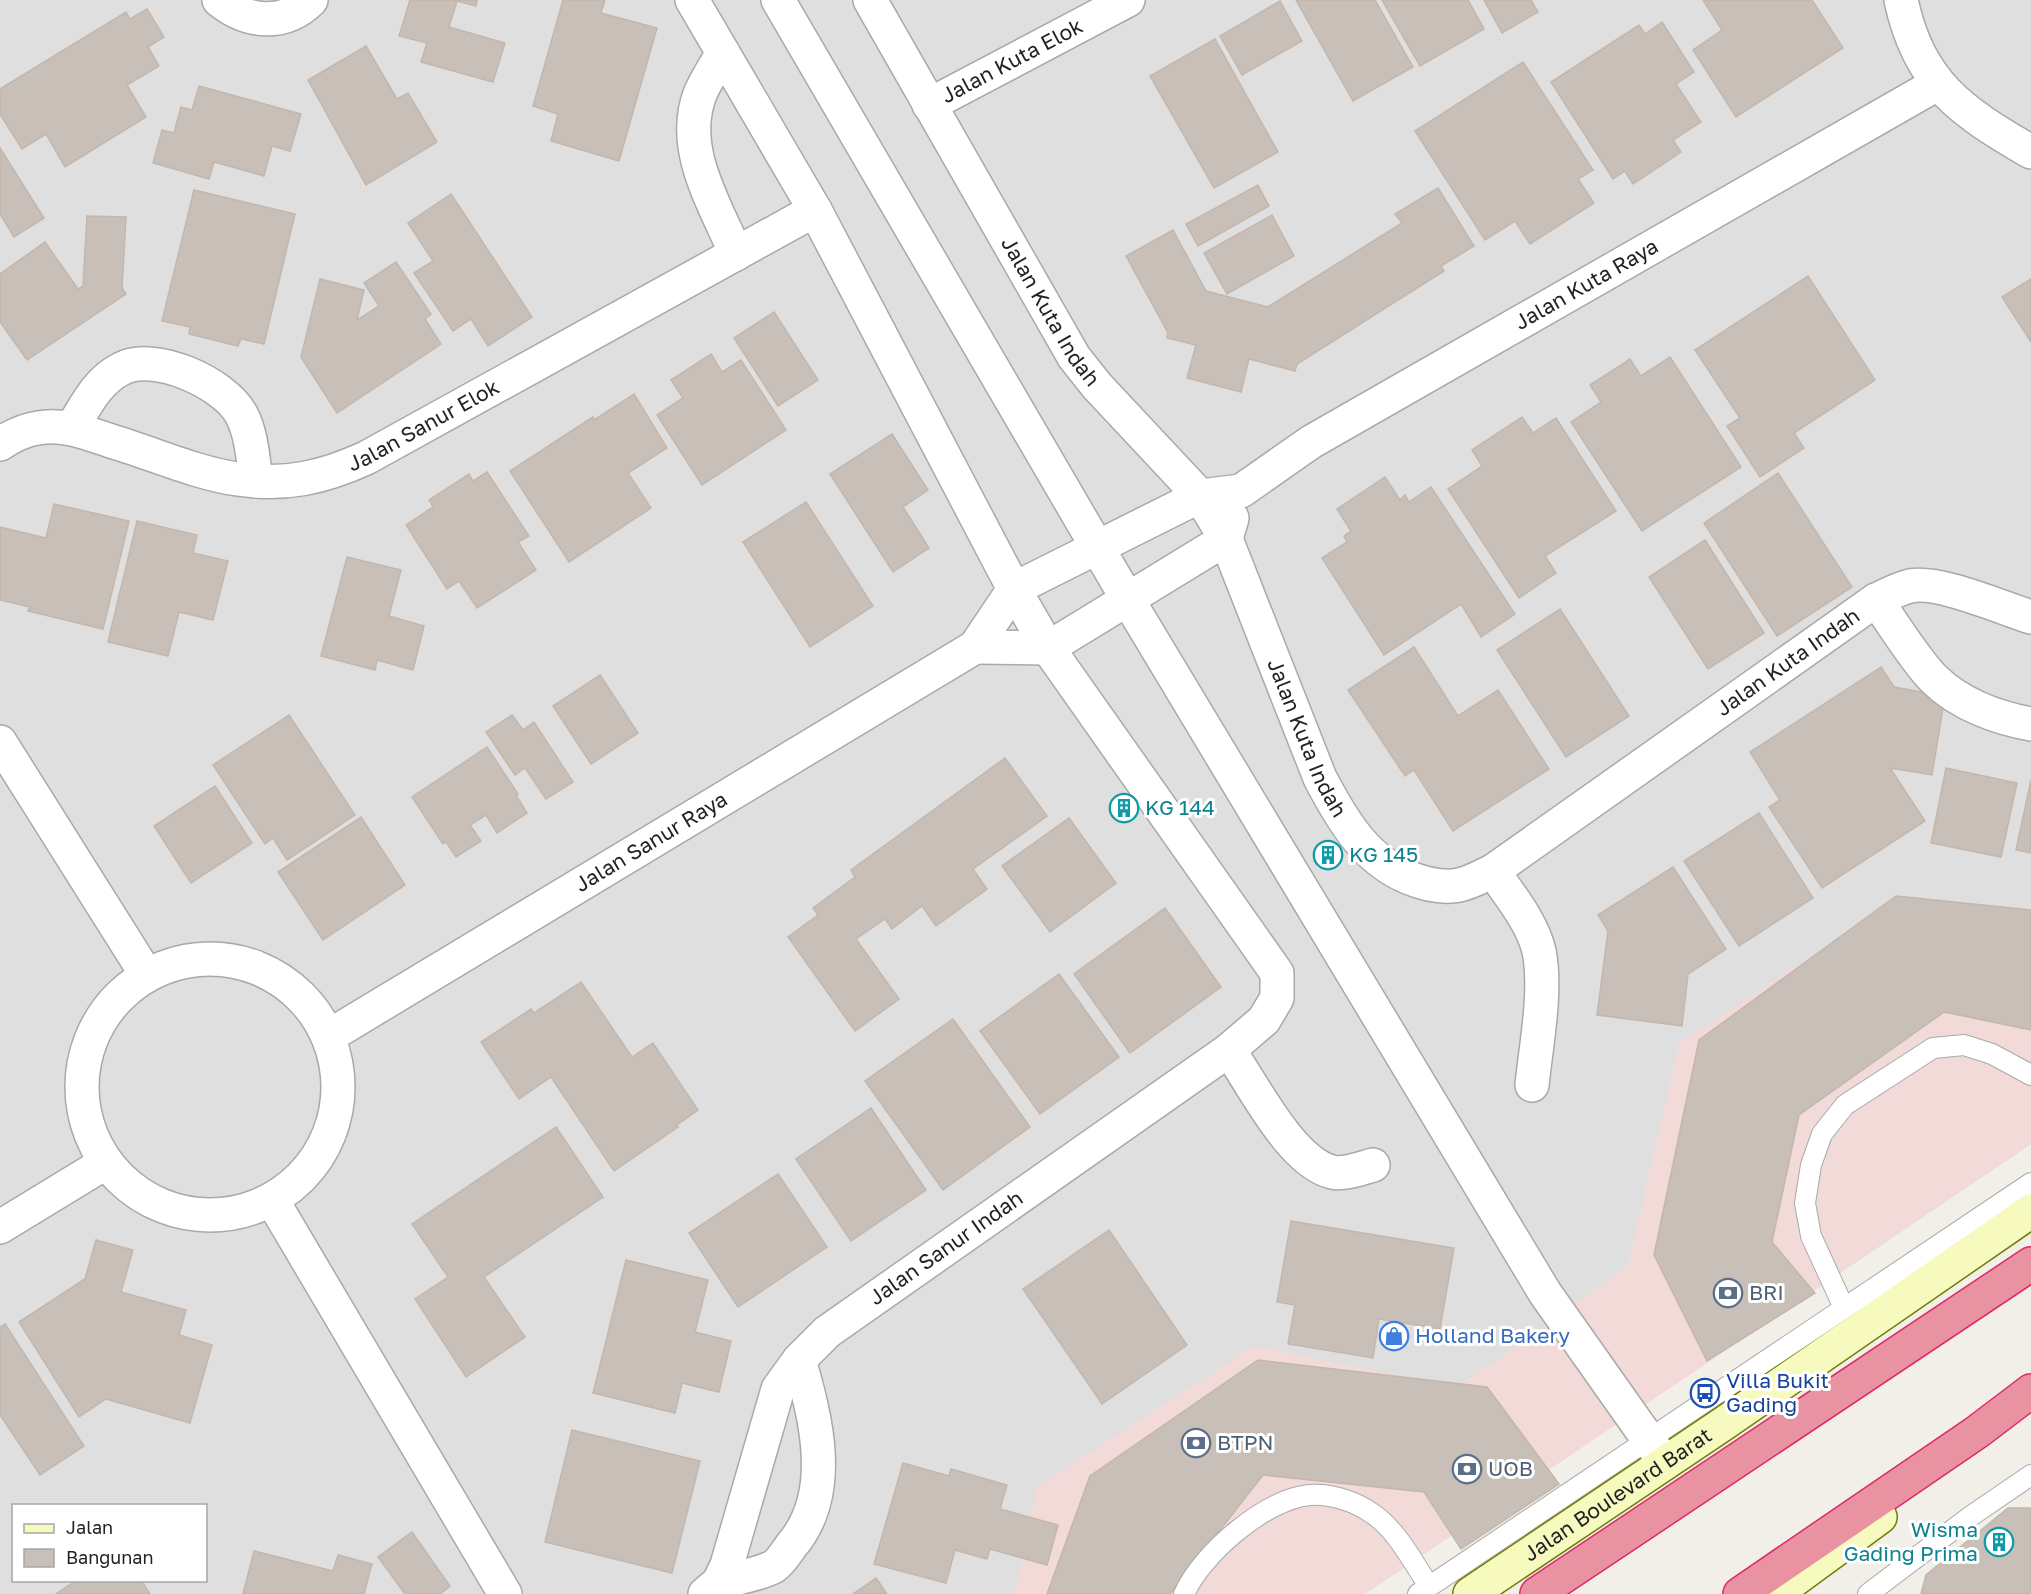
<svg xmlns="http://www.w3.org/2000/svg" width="2031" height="1594" viewBox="0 0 2031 1594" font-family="'Golos Text',sans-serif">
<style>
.residential{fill:#e0dfdf;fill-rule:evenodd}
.commercial{fill:#f2dad9}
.building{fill:#c7bfb8;stroke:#c4b6ab;stroke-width:1.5}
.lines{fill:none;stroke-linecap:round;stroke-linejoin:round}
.lane-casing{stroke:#a9a9a9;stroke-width:22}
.street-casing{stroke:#a9a9a9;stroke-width:36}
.secondary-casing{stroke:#707d05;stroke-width:36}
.highway-casing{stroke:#dc2a67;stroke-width:36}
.lane{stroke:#fff;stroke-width:20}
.street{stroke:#fff;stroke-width:33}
.secondary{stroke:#f7fabf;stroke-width:33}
.highway{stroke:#e892a2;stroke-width:33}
.labels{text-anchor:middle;stroke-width:6;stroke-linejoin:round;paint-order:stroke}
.street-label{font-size:21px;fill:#222;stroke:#fff}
.culture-label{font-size:21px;fill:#0d838f;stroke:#fff;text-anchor:start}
.service-label{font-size:21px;fill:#4e5e75;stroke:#fff;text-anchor:start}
.shop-label{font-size:21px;fill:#366cbe;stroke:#fff;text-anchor:start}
.transit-label{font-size:21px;fill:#164399;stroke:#fff;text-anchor:start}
</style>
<rect width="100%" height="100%" fill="#f2efe9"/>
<!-- residential -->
<path class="residential" d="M0 0H2031V1144L1365 1594H0ZM14 1506H206V1580H14Z"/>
<!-- commercial -->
<path class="commercial" d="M1900 898 2031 924V1144L1365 1594H1015L1037 1487 1254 1346 1455 1388 1532 1336 1628 1265 1679 1044Z"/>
<!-- building -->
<g class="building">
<path d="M410 0H477L476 6 457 1 449 27 505 43 493 82 421 62 427 43 399 36Z"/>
<path d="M563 0H605L601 13 657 28 619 161 551 141 558 114 533 106Z"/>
<path d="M1296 0H1375L1413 67 1353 101Z"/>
<path d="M1382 0H1468L1484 29 1420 66Z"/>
<path d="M1484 0H1531L1538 12 1502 33Z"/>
<path d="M1703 0H1812L1843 48 1736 117 1693 50 1722 30Z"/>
<path d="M1280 1 1302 41 1242 75 1220 36Z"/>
<path d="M147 9 164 37 148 47 159 66 127 85 146 117 65 167 46 134 22 149 0 114V89L126 12 130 19Z"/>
<path d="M1662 22 1694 72 1676 84 1701 122 1673 140 1681 152 1633 184 1625 171 1613 179 1551 82 1639 25 1645 34Z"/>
<path d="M1215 39 1278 152 1214 188 1150 76Z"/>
<path d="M366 46 397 99 408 93 437 142 366 185 308 80Z"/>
<path d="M1523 62 1593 170 1578 179 1594 203 1530 244 1515 221 1485 240 1415 131Z"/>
<path d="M199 86 301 114 290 151 272 146 264 176 214 162 209 179 153 163 162 130 174 133 181 107 192 110Z"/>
<path d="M0 148 44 218 14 237 0 214Z"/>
<path d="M1258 185 1269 206 1198 246 1186 224Z"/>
<path d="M1438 188 1474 246 1441 266 1444 271 1297 364 1295 371 1249 359 1241 392 1187 378 1196 345 1167 338 1168 333 1126 256 1173 230 1206 291 1268 307 1402 223 1395 214Z"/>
<path d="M194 190 295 214 264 344 241 339 238 346 189 334 190 327 162 321Z"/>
<path d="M451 194 532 317 488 346 471 319 453 331 414 273 433 261 408 223Z"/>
<path d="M1272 215 1294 256 1227 294 1204 253Z"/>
<path d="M87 216 126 217 122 288 126 294 27 360 0 322V274L45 242 78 289 83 286Z"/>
<path d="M396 262 431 314 425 319 441 344 337 413 301 357 320 279 364 290 357 320 379 306 364 283Z"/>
<path d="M1808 276 1875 380 1794 433 1804 448 1760 477 1727 426 1740 418 1695 350Z"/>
<path d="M2031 279V342L2002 297Z"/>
<path d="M774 312 818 380 778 406 734 338Z"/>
<path d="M711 354 722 372 741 360 786 430 702 485 657 415 683 398 671 380Z"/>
<path d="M1670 357 1741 467 1642 531 1571 422 1601 402 1590 385 1630 359 1641 376Z"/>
<path d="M634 394 667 448 628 473 651 508 569 562 510 471 593 417 594 420Z"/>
<path d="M1522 417 1533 433 1556 418 1616 511 1545 556 1556 573 1519 598 1448 489 1482 466 1472 450Z"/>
<path d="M892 434 928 490 903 507 929 548 893 572 830 474Z"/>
<path d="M487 472 529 536 518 542 536 570 477 608 459 581 447 589 406 525 433 507 429 500 469 474 473 481Z"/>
<path d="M1778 473 1852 587 1777 636 1704 523Z"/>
<path d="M1385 477 1400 500 1405 495 1409 502 1431 487 1515 614 1481 637 1461 604 1384 655 1322 558 1347 542 1344 536 1351 531 1337 509Z"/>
<path d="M806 502 873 606 810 647 743 542Z"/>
<path d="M54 504 129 521 103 629 28 611 30 607 0 600V527L46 538Z"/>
<path d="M137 521 197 535 193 553 228 561 213 620 179 612 168 656 108 642Z"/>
<path d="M1705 540 1764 633 1708 669 1649 577Z"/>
<path d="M347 557 401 570 389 616 424 626 413 670 377 660 375 670 321 656Z"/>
<path d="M1560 609 1629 716 1566 757 1497 650Z"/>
<path d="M1414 647 1458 716 1498 690 1549 769 1453 831 1414 770 1405 776 1348 690Z"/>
<path d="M1881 667 1894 687 1945 696 1932 775 1890 768 1925 821 1822 888 1769 807 1780 800 1750 752Z"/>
<path d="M600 675 638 733 591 764 553 706Z"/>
<path d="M289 715 355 815 287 860 273 838 265 844 213 765Z"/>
<path d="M512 715 523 730 534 722 573 782 546 799 525 768 515 775 486 732Z"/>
<path d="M487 747 518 794 516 795 527 813 497 833 486 815 470 825 481 841 456 857 446 842 443 844 412 797Z"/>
<path d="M1005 758 1047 816 973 869 987 889 936 926 922 906 892 929 885 919 856 939 899 999 855 1031 788 937 818 915 813 908 855 877 851 870Z"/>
<path d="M1946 768 2017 783 2001 857 1931 843Z"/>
<path d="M2031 780V853L2016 850Z"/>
<path d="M215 786 252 843 191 883 154 826Z"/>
<path d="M1128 797 1135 808 1119 818 1112 808Z"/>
<path d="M1759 813 1813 898 1739 946 1684 861Z"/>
<path d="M361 817 405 885 323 940 278 872Z"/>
<path d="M1069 818 1116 883 1050 932 1002 866Z"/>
<path d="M1327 841 1338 864 1328 869 1317 845Z"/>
<path d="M1673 867 1726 949 1688 974 1682 1026 1597 1015 1608 931 1598 915Z"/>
<path d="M1896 896 2031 910V1030L1944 1012 1799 1115 1772 1242 1815 1293 1707 1361 1654 1255 1699 1040Z"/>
<path d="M1165 908 1221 987 1130 1053 1074 974Z"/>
<path d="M1059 974 1119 1057 1040 1114 980 1031Z"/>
<path d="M581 982 632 1057 653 1043 698 1110 677 1125 678 1127 614 1171 551 1077 519 1099 481 1042 531 1009 534 1013Z"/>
<path d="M953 1019 1030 1127 943 1190 865 1081Z"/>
<path d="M871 1108 926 1190 851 1241 796 1159Z"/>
<path d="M556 1127 603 1197 484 1277 525 1337 466 1377 415 1299 448 1277 412 1224Z"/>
<path d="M778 1174 827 1247 738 1307 689 1233Z"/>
<path d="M1291 1221 1454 1248 1440 1329 1379 1319 1373 1358 1288 1344 1295 1305 1277 1302Z"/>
<path d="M1109 1230 1187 1345 1102 1404 1023 1289Z"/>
<path d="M96 1240 133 1250 121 1292 186 1310 179 1335 212 1345 190 1423 106 1399 79 1417 19 1322 85 1279Z"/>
<path d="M626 1260 708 1280 695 1332 731 1341 719 1392 682 1383 675 1413 593 1393Z"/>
<path d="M5 1324 84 1446 40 1475 0 1415V1327Z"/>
<path d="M1258 1360 1487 1387 1559 1484 1461 1549 1424 1492 1263 1475 1170 1594H1047L1090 1476Z"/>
<path d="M572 1430 700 1461 672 1573 545 1542Z"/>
<path d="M903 1463 949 1476 951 1469 1007 1485 1000 1509 1058 1525 1047 1565 990 1549 987 1559 955 1550 946 1583 874 1564Z"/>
<path d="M2008 1508H2031V1594H1921L1926 1575Z"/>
<path d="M412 1532 450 1586 440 1594H405L378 1557Z"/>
<path d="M254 1551 333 1571 338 1555 372 1564 364 1594H243Z"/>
<path d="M876 1578 887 1594H853Z"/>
<path d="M77 1580H141L150 1594H56Z"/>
</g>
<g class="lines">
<!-- lane casing -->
<g class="lane-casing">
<g id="lane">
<path d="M1844 1308 1811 1236 1805 1203 1811 1165 1822 1134 1845 1105 1933 1048 1964 1045 1992 1054 2031 1075"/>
<path d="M1184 1594C1202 1554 1264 1500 1309 1495 1329 1493 1354 1501 1370 1512 1396 1528 1412 1561 1429 1586"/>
<path d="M1418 1594 2031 1183"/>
<path d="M1868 1594 1971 1516 2031 1475"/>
</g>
</g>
<!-- street casing -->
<g class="street-casing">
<g id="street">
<path d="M219 0C247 23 284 27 311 0"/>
<path d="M692 0 815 210 1014 589 1048 648 1277 973V998L1264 1020 1229 1050 827 1332 799 1360 778 1389 727 1565 719 1582 705 1594"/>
<path d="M778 0 1128 600 1545 1293 1665 1463"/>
<path id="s1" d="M870 0 1074 357 1097 386 1200 496 1226 539 1320 778C1343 822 1368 865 1418 881 1430 885 1447 888 1459 885 1470 883 1482 876 1493 871L1876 600C1887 595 1898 589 1910 586 1939 580 2002 608 2031 617"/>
<path d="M1901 0C1919 84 1961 111 2031 152"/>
<path d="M723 53C715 66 706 80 700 94 679 149 715 204 736 254"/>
<path id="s2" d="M929 105 1128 0"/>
<path d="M72 428C85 407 97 381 121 369 154 351 224 383 241 414 252 434 253 460 256 481"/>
<path id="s3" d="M0 444C12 436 24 430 38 428 65 423 89 434 114 442 154 454 196 473 237 479 286 486 322 478 366 458L815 210"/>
<path d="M1876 600C1893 623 1914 659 1934 679 1959 704 1997 718 2031 724"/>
<path d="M975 647 1048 648 1226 539 1232 518"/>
<path d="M0 742 146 974"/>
<path d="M1493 871C1510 896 1532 922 1539 951 1547 991 1536 1045 1532 1085"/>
<circle cx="210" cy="1087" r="128"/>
<path id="s4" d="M329 1036 975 647 1014 589 1200 496 1241 491 1311 442 1937 84"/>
<path d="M1229 1050C1253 1085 1291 1162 1332 1172 1344 1175 1362 1168 1373 1165"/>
<path d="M272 1200 505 1594"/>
<path d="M0 1227 105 1163"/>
<path d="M719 1582C737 1578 757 1575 773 1567 780 1563 786 1553 791 1546 836 1494 816 1418 799 1360"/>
</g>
</g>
<!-- secondary casing -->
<g class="secondary-casing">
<g id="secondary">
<path id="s5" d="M1470 1594 1723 1424 2031 1211"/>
<path d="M1775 1594 1880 1517"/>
</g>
</g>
<!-- highway casing -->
<g class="highway-casing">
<g id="highway">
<path d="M1537 1594 2031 1264"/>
<path d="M1740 1594 1977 1432 2031 1391"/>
</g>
</g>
<!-- lane -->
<use href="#lane" class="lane"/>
<!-- street -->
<use href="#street" class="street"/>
<!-- secondary -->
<use href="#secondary" class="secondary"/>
<!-- highway -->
<use href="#highway" class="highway"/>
</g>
<!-- icons -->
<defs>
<g id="building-ring" transform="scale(1.5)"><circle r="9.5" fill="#fff" stroke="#0f9aa8" stroke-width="1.5"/><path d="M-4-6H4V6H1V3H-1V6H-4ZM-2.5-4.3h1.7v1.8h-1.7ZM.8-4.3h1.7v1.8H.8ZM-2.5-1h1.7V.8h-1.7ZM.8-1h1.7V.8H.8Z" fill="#0f9aa8"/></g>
<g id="bank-ring" transform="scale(1.5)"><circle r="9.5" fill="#fff" stroke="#5c6f8a" stroke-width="1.5"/><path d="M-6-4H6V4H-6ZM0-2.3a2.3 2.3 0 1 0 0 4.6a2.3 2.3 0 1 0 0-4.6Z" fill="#5c6f8a"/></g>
<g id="shop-ring" transform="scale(1.5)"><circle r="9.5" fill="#fff" stroke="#3f7fe0" stroke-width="1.5"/><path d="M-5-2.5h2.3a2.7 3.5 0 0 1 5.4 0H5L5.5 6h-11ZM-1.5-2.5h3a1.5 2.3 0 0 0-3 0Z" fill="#3f7fe0"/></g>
<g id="bus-ring" transform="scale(1.5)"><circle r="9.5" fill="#fff" stroke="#1a4fb4" stroke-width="1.5"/><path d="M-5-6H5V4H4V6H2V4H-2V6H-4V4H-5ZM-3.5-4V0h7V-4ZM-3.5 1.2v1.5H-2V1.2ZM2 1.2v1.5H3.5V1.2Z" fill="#1a4fb4"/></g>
</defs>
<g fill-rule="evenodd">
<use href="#building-ring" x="1124" y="808"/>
<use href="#building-ring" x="1328" y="855"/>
<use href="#bank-ring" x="1728" y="1293"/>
<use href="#shop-ring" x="1394" y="1336"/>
<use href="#bus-ring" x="1705" y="1393"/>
<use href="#bank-ring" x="1196" y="1443"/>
<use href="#bank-ring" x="1467" y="1469"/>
<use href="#building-ring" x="1999" y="1542"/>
</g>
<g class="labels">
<!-- street labels -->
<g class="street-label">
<text dy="7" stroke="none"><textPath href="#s2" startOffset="94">Jalan Kuta Elok</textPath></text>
<text dy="7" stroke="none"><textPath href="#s4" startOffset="1476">Jalan Kuta Raya</textPath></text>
<text dy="7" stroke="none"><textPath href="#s1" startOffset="360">Jalan Kuta Indah</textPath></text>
<text dy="7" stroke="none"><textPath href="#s3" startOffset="447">Jalan Sanur Elok</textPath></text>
<text dy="7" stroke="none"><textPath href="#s1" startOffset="1492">Jalan Kuta Indah</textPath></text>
<text dy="7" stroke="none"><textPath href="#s1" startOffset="864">Jalan Kuta Indah</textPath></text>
<text dy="7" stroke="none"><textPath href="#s4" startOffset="376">Jalan Sanur Raya</textPath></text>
<text transform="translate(946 1248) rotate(-35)" y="7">Jalan Sanur Indah</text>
<text dy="7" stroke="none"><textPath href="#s5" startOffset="178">Jalan Boulevard Barat</textPath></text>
</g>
<!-- culture labels -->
<g class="culture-label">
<text x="1145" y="815">KG 144</text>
<text x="1349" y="862">KG 145</text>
<text x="1978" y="1537" text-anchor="end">Wisma<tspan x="1978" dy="24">Gading Prima</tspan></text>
</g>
<!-- service labels -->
<g class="service-label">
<text x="1749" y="1300">BRI</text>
<text x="1217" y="1450">BTPN</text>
<text x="1488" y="1476">UOB</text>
</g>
<!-- shop labels -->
<g class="shop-label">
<text x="1415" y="1343">Holland Bakery</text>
</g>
<!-- transit labels -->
<g class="transit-label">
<text x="1726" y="1388">Villa Bukit<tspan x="1726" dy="24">Gading</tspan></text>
</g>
</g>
<!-- legend -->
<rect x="12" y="1504" width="195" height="78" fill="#ffffff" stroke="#a7a7a7" stroke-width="1.5"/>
<rect x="24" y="1524" width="30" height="9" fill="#f7fabf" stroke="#a7a7a7" stroke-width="1.5"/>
<text x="66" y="1534" font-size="18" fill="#222222">Jalan</text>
<rect x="24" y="1549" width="30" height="18" fill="#c7bfb8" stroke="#a7a7a7" stroke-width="1.5"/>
<text x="66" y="1564" font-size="18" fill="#222222">Bangunan</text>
</svg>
